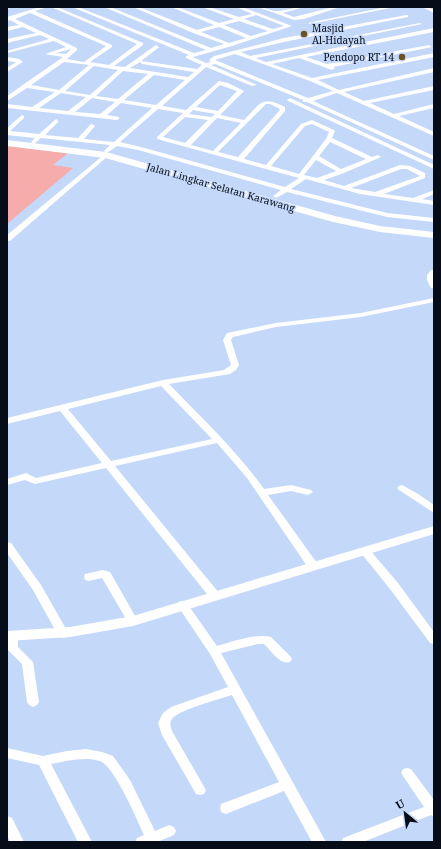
<svg xmlns="http://www.w3.org/2000/svg" width="441" height="849" viewBox="0 0 441 849" font-family="'Noto Serif',serif">
<style>
.green{fill:#f5acaa}
.lines{fill:none;stroke-linecap:round;stroke-linejoin:round}
.minor{fill:#fff;fill-rule:evenodd}
.tertiary{fill:#fff;fill-rule:evenodd}
.primary{fill:#fff;fill-rule:evenodd}
.poi-dot{fill:#6b5223;stroke:#c4d8fa;stroke-width:1.5}
.labels{text-anchor:middle;stroke-width:3;stroke-linejoin:round;paint-order:stroke}
.far-poi-label{font-size:10px;fill:#070d18;stroke:#c4d8fa;text-anchor:start}
.far-street-label{font-size:10px;fill:#070d18;stroke:#c4d8fa}
</style>
<rect width="100%" height="100%" fill="#c4d8fa"/>
<!-- green -->
<path class="green" d="M7 146 68 153 53 165 73 168 7 224Z"/>
<g class="lines">
<!-- minor -->
<g class="minor">
<path d="M7 7H13L7 9Z"/>
<path d="M40 7H48L35 11 112 45V47L90 62 109 65 137 44 51 7H57L143 43V45L114 66 125 67 156 45 159 47 158 48 141 61 197 69 202 65 186 58V56L189 55 72 7H78L194 53 206 50 104 7H110L211 48 224 44 193 33 133 7H139L197 30 214 25 171 7H177L219 23 234 19 202 7H209L239 17 252 14 236 7H242L292 26 232 46 193 57 206 63 211 62 209 60 214 56 284 38 406 15H408V17L284 42 241 52 250 56 420 23 422 24 256 58 266 62 434 28V32L306 57 327 64 429 45 432 47 333 67 335 68 332 70 299 58 272 64 312 78 434 53V57L318 80 339 90 434 68V72L344 92 364 101 434 86V90L370 103 394 114 434 104V108L399 116 434 132V136L337 93 313 101 434 156V160L307 102H303V100L215 64 211 65 257 85 252 86 206 67 162 106 186 110 219 81 228 83 244 91 220 115 244 120C261 103 261 95 285 107V111L244 159 266 165 301 124 312 120 334 130 335 131 332 138 372 157 378 155 381 157 344 173 324 180 344 186 400 165 410 166 425 173V178L384 194 413 198 434 190V194L422 199 434 201V205L360 194 306 179 291 189 387 213 434 218V222L387 217 287 192 276 198 273 196 281 190 138 150 117 146 107 153 104 151 110 145 41 138 34 144 31 142 35 138 7 135V128L22 115 24 116V118L10 131 39 134 56 119 58 120V122L45 135 78 138 90 125 92 124 95 126 84 139 114 142 152 108 121 103 107 115 119 117V119L117 120 7 108V104L32 107 55 92 27 88 7 101V96L63 57 45 54 66 47 54 41 7 53V51L49 39 40 35 7 43V39L36 33 23 27 7 31V27L19 25 10 20 7 21V17ZM30 13 106 46 84 62 67 59 77 50V48L15 19ZM256 15 284 26 273 29 244 19ZM239 21 268 31 251 36 224 25ZM219 27 246 38 229 43 201 32ZM71 49 66 54 56 53ZM235 54 310 81 333 91 308 98 215 60ZM64 62 89 65 59 90 31 85ZM140 62 142 64 194 72 188 77 130 68ZM94 66 118 70 90 95 65 91ZM123 71 148 74 118 99 96 96ZM154 75 185 80 156 105 124 100ZM220 85 237 91 218 111 196 107ZM61 93 86 97 68 111 39 108ZM92 98 115 102 100 114 75 112ZM266 104H270L280 109 279 111 238 157 218 152ZM158 109 183 113 157 137V139L299 178 285 187 141 147 120 142ZM193 110 215 114 212 117 189 114ZM185 117 208 120 185 143 163 137ZM217 118 241 123 213 151 191 145ZM312 124 329 132 326 139 299 174 271 166 305 126ZM330 142 366 159 341 169 319 156ZM316 160 336 171 317 178 304 175ZM401 169H407L420 176 375 192 351 188Z"/>
<path d="M258 7C265 7 272 12 279 11 288 10 295 7 304 7L283 13 294 17 333 7H340L304 19 294 20Z"/>
<path d="M386 7 390 8 310 24 308 23Z"/>
<path d="M422 7H428L434 10V13Z"/>
<path d="M7 57 19 59 23 62 7 72V68L16 62 7 61Z"/>
<path d="M290 98 434 165V169L288 101 287 100Z"/>
<path d="M106 153 109 155 108 156 10 241H7V235Z"/>
<path d="M431 270H434V288H431L427 280V275Z"/>
<path d="M434 298V302L361 317 276 327 233 337 231 340 239 365 236 370 230 374 169 384C202 418 237 451 264 489L291 485 311 490 313 492 308 495 291 491 268 495 317 563 318 566 317 569H309L247 478 217 443 115 466 219 593 220 596 219 599H211L106 468 35 484 25 480 7 485V479L26 473 36 478 102 463 60 411 7 424V418L163 380 224 370 231 365 223 340 227 333 276 323 361 313ZM161 386 212 439 111 461 68 409Z"/>
<path d="M402 485 418 494 434 505V513L399 490 397 488 399 486Z"/>
<path d="M7 542 11 543 41 585 69 634 67 637 63 638 59 637 33 590 7 553Z"/>
<path d="M365 547 369 549 398 583 434 632V644L430 643 390 589 361 553 360 551 361 549Z"/>
<path d="M103 570 110 572 138 621 137 624 133 625 129 624 102 578 89 581 85 580 84 577 85 574Z"/>
<path d="M182 601 186 602 217 646C232 642 256 633 271 637L290 656 292 659 290 662C280 665 271 651 264 644H258L221 653 326 842H312L284 791 226 814 221 812 220 808 221 804 279 782 232 695C220 699 178 710 172 719 169 723 171 727 172 731L206 790 204 794 200 795 196 794 162 735 158 723 163 713 171 707 228 687 210 654 177 605 178 602Z"/>
<path d="M12 632 16 633 18 636V647L33 662 39 702 37 705 33 707 29 705 27 702 22 664 7 649V635Z"/>
<path d="M7 748 43 756 67 751 86 749 102 752 113 756 130 780 155 831 169 825 174 827 176 831 174 835 157 842H135L137 838 144 835C137 820 115 767 100 761 85 756 66 761 51 764L92 842H78L39 765 7 758Z"/>
<path d="M407 768 411 769 434 800V817L431 815 363 842H341L343 838 424 807 401 773 403 769Z"/>
<path d="M7 816 12 818 24 842H10L7 835Z"/>
</g>
<!-- tertiary -->
<path class="tertiary" d="M434 526V534L133 626 70 637 7 641V631L70 627 133 616Z"/>
<!-- primary -->
<path class="primary" d="M7 140 106 152 335 216 380 226 434 232V238L380 232 333 222 105 158 7 146Z"/>
</g>
<!-- markers -->
<g class="poi-dot">
<circle cx="304" cy="34" r="4"/>
<circle cx="402" cy="57" r="4"/>
</g>
<g class="labels">
<!-- far-poi labels -->
<g class="far-poi-label">
<text x="312" y="32">Masjid<tspan x="312" dy="12">Al-Hidayah</tspan></text>
<text x="394" y="61" text-anchor="end">Pendopo RT 14</text>
</g>
<!-- far-street labels -->
<g class="far-street-label">
<text transform="translate(221 187) rotate(16)" y="4">Jalan Lingkar Selatan Karawang</text>
</g>
</g>
<!-- border -->
<rect width="441" height="849" fill="none" stroke="#070d18" stroke-width="16"/>
<!-- north arrow -->
<g transform="translate(405 813) rotate(331)" stroke="#c4d8fa" stroke-width="3" paint-order="stroke">
<path d="M0-3L7 15L0 10L-7 15Z" fill="#070d18"/>
<text y="-6" font-size="11" font-weight="bold" text-anchor="middle" fill="#070d18">U</text>
</g>
</svg>
